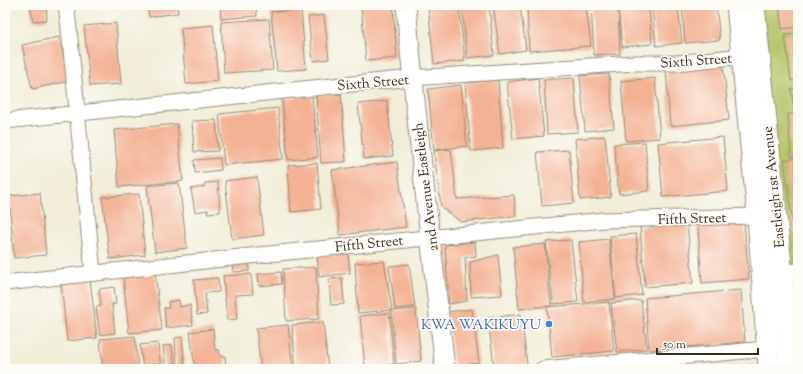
<svg xmlns="http://www.w3.org/2000/svg" width="803" height="374" viewBox="0 0 803 374" font-family="'Sorts Mill Goudy',serif">
<style>
.green{fill:#b3c264;stroke:#777641}
.building{fill:#f4b295}
.lines{fill:none;stroke-linecap:round;stroke-linejoin:round}
.minor-casing{stroke:#968c7b;stroke-width:17}
.tertiary-casing{stroke:#968c7b;stroke-width:21}
.secondary-casing{stroke:#968c7b;stroke-width:23}
.minor{stroke:#fff;stroke-width:15}
.tertiary{stroke:#fff;stroke-width:19}
.secondary{stroke:#fff;stroke-width:21}
.shop-dot{fill:#3f7fe0;stroke:#fdfcf7;stroke-width:1.5}
.labels{text-anchor:middle;stroke-width:3.5;stroke-linejoin:round;paint-order:stroke}
.street-label{font-size:14px;fill:#3b2a1e;stroke:#fdfcf7}
.shop-label{font-size:14px;fill:#366cbe;stroke:#fdfcf7;text-anchor:end}
</style>
<rect width="100%" height="100%" fill="#fdfcf7"/>
<filter id="ink" filterUnits="userSpaceOnUse"><feTurbulence type="fractalNoise" baseFrequency=".025" numOctaves="2"/><feDisplacementMap in="SourceGraphic" scale="8" xChannelSelector="R" yChannelSelector="G"/><feConvolveMatrix kernelMatrix="1 2 1 2 8 2 1 2 1" color-interpolation-filters="sRGB"/></filter>
<filter id="wash" filterUnits="userSpaceOnUse"><feTurbulence type="fractalNoise" baseFrequency=".012" numOctaves="4" result="noise"/><feDisplacementMap in="SourceGraphic" scale="16" xChannelSelector="R" yChannelSelector="G"/><feGaussianBlur stdDeviation="0.9" result="paint"/><feColorMatrix in="noise" values="0 0 0 0 0 0 0 0 0 0 0 0 0 0 0 0 0 1.4 0 .05"/><feComposite in="paint" operator="in"/></filter>
<g filter="url(#wash)">
<rect width="100%" height="100%" fill="#f1edd8"/>
<!-- green -->
<path class="green" d="M755 5H798V273L782 274Z"/>
<g id="blocks">
<!-- building -->
<g class="building">
<path d="M30 5H46L47 20 33 21Z"/>
<path d="M147 5H177L178 13 149 17Z"/>
<path d="M220 5H256L257 16 221 19Z"/>
<path d="M361 5H393L397 58 366 61Z"/>
<path d="M428 5H459L465 61 434 64Z"/>
<path d="M462 5H489L494 55 467 58Z"/>
<path d="M493 5H520L526 50 500 54Z"/>
<path d="M527 5H586L591 46 529 51Z"/>
<path d="M591 5H649L652 44 622 47 618 9 620 54 594 55Z"/>
<path d="M652 5H678L682 43 656 46Z"/>
<path d="M682 5H716L720 40 685 43Z"/>
<path d="M779 5H798V27L782 29Z"/>
<path d="M301 10 306 69 277 71 271 12Z"/>
<path d="M324 15 329 59 313 61 308 17Z"/>
<path d="M269 19 273 70 224 73 221 22Z"/>
<path d="M116 23 121 84 90 86 84 26Z"/>
<path d="M213 25 218 81 186 84 181 28Z"/>
<path d="M798 34V80L791 81 785 35Z"/>
<path d="M59 37 69 81 32 89 22 45Z"/>
<path d="M723 63 729 120 670 126 666 69Z"/>
<path d="M609 74 614 128 585 131 580 76Z"/>
<path d="M538 78 544 136 513 139 507 82Z"/>
<path d="M574 78 578 132 547 134 544 80Z"/>
<path d="M655 78 660 138 626 141 621 81Z"/>
<path d="M498 80 503 148 471 151 465 83Z"/>
<path d="M461 85 467 146 434 150 428 89Z"/>
<path d="M798 88V109L794 110 791 89Z"/>
<path d="M341 94 346 162 321 163 316 95Z"/>
<path d="M312 96 318 157 288 160 282 99Z"/>
<path d="M387 101 393 156 364 159 358 104Z"/>
<path d="M278 108 283 159 224 165 219 114Z"/>
<path d="M788 114H798V156L791 157Z"/>
<path d="M216 120 218 151 194 152 192 121Z"/>
<path d="M177 124 183 181 119 187 114 130Z"/>
<path d="M605 136 611 197 580 200 575 139Z"/>
<path d="M723 137 728 191 663 197 658 143Z"/>
<path d="M645 142 649 191 619 194 614 144Z"/>
<path d="M451 149 457 199 514 195 516 216 461 222 441 207 434 151Z"/>
<path d="M569 150 574 203 542 206 537 152Z"/>
<path d="M220 158 221 170 195 173 194 160Z"/>
<path d="M798 158V186H794H798V232L794 233 784 160Z"/>
<path d="M397 162 406 227 340 235 332 170Z"/>
<path d="M317 163 321 209 291 212 288 165Z"/>
<path d="M257 177 264 235 232 239 225 181Z"/>
<path d="M218 182 220 212 207 213 208 210 195 212 191 189 204 187 205 183Z"/>
<path d="M179 183 187 248 155 252 147 186Z"/>
<path d="M40 193 46 255 14 258 9 196Z"/>
<path d="M139 194 145 255 110 259 102 197Z"/>
<path d="M743 212 749 279 702 283 697 216Z"/>
<path d="M687 223 693 283 645 287 640 227Z"/>
<path d="M636 234 642 295 616 298 610 236Z"/>
<path d="M609 239 615 299 584 302 579 242Z"/>
<path d="M571 240 578 302 553 304 546 242Z"/>
<path d="M475 242 476 256 465 258 467 301 449 304 445 245Z"/>
<path d="M545 244 551 306 519 309 513 247Z"/>
<path d="M348 253 350 273 319 277 317 256Z"/>
<path d="M498 255 502 295 471 297 470 262Z"/>
<path d="M384 261 392 310 358 313 355 263Z"/>
<path d="M249 262V271L233 272 232 263Z"/>
<path d="M409 264 415 307 395 309 389 266Z"/>
<path d="M316 267 319 319 286 321 283 269Z"/>
<path d="M281 272 282 284 259 286 258 274Z"/>
<path d="M155 273 162 330 129 333 123 276Z"/>
<path d="M251 274 253 294 235 295 237 319 227 320 223 276Z"/>
<path d="M218 278 219 292 205 293 207 314 197 315 194 280Z"/>
<path d="M342 278 344 304 331 305 329 279Z"/>
<path d="M90 279 97 338 67 341 61 282Z"/>
<path d="M114 287 116 304H112L115 333 100 335 96 307 101 306 99 289Z"/>
<path d="M741 290 745 342 649 350 645 298Z"/>
<path d="M179 300 180 307 190 305 193 325 166 328 164 308H169L168 302Z"/>
<path d="M641 300 647 349 617 352 611 303Z"/>
<path d="M609 302 614 351 552 357 547 307Z"/>
<path d="M416 309 421 361 396 364 391 311Z"/>
<path d="M472 309 479 363 454 366 447 312Z"/>
<path d="M389 313 394 364 365 367 360 316Z"/>
<path d="M521 314 527 364 494 367 488 318Z"/>
<path d="M323 322 328 369H296L292 325Z"/>
<path d="M288 325 293 369H261L256 328Z"/>
<path d="M213 329 215 350H219L220 356H225L226 369H195L190 332Z"/>
<path d="M135 336 138 369H103L100 339Z"/>
<path d="M182 337 185 369H177L175 338Z"/>
<path d="M158 343 161 369H143L140 345Z"/>
<path d="M172 345 175 369H166L163 346Z"/>
<path d="M752 365 753 369H715V368Z"/>
</g>
</g>
</g>
<g filter="url(#ink)">
<use href="#blocks" fill-opacity="0" stroke="#968c7b" stroke-width="1"/>
<g class="lines">
<!-- minor casing -->
<g class="minor-casing">
<g id="minor">
<path d="M66 5 69 29 93 273"/>
<path d="M5 121 303 89 412 78 635 63H676L742 56"/>
<path d="M5 283 259 255 604 220 758 216"/>
<path d="M543 369 767 349"/>
</g>
</g>
<!-- tertiary casing -->
<g class="tertiary-casing">
<g id="tertiary">
<path d="M406 5C416 127 432 248 445 369"/>
<path d="M782 274 798 273"/>
</g>
</g>
<!-- secondary casing -->
<g class="secondary-casing">
<g id="secondary">
<path d="M737 5 758 216 769 369"/>
<path d="M754 5 782 274 790 369"/>
</g>
</g>
<!-- minor -->
<use href="#minor" class="minor"/>
<!-- tertiary -->
<use href="#tertiary" class="tertiary"/>
<!-- secondary -->
<use href="#secondary" class="secondary"/>
</g>
</g>
<!-- markers -->
<circle class="shop-dot" cx="549" cy="324" r="4"/>
<g class="labels">
<!-- street labels -->
<g class="street-label">
<text transform="translate(696 60) rotate(-4)" y="5">Sixth Street</text>
<text transform="translate(373 82) rotate(-5)" y="5">Sixth Street</text>
<text transform="translate(425 187) rotate(-97)" y="5">2nd Avenue Eastleigh</text>
<text transform="translate(773 187) rotate(-96)" y="5">Eastleigh 1st Avenue</text>
<text transform="translate(692 218) rotate(-2)" y="5">Fifth Street</text>
<text transform="translate(369 243) rotate(-6)" y="5">Fifth Street</text>
</g>
<!-- shop labels -->
<g class="shop-label">
<text x="541" y="329">KWA WAKIKUYU</text>
</g>
</g>
<!-- margin -->
<rect width="803" height="374" fill="none" stroke="#fdfcf7" stroke-width="20"/>
<!-- scale -->
<path d="M657 348v6h101v-6" fill="none" stroke="#3b2a1e" stroke-width="2"/>
<text x="663" y="348" font-size="12" fill="#3b2a1e" stroke="#fdfcf7" stroke-width="3" paint-order="stroke">50 m</text>
</svg>
